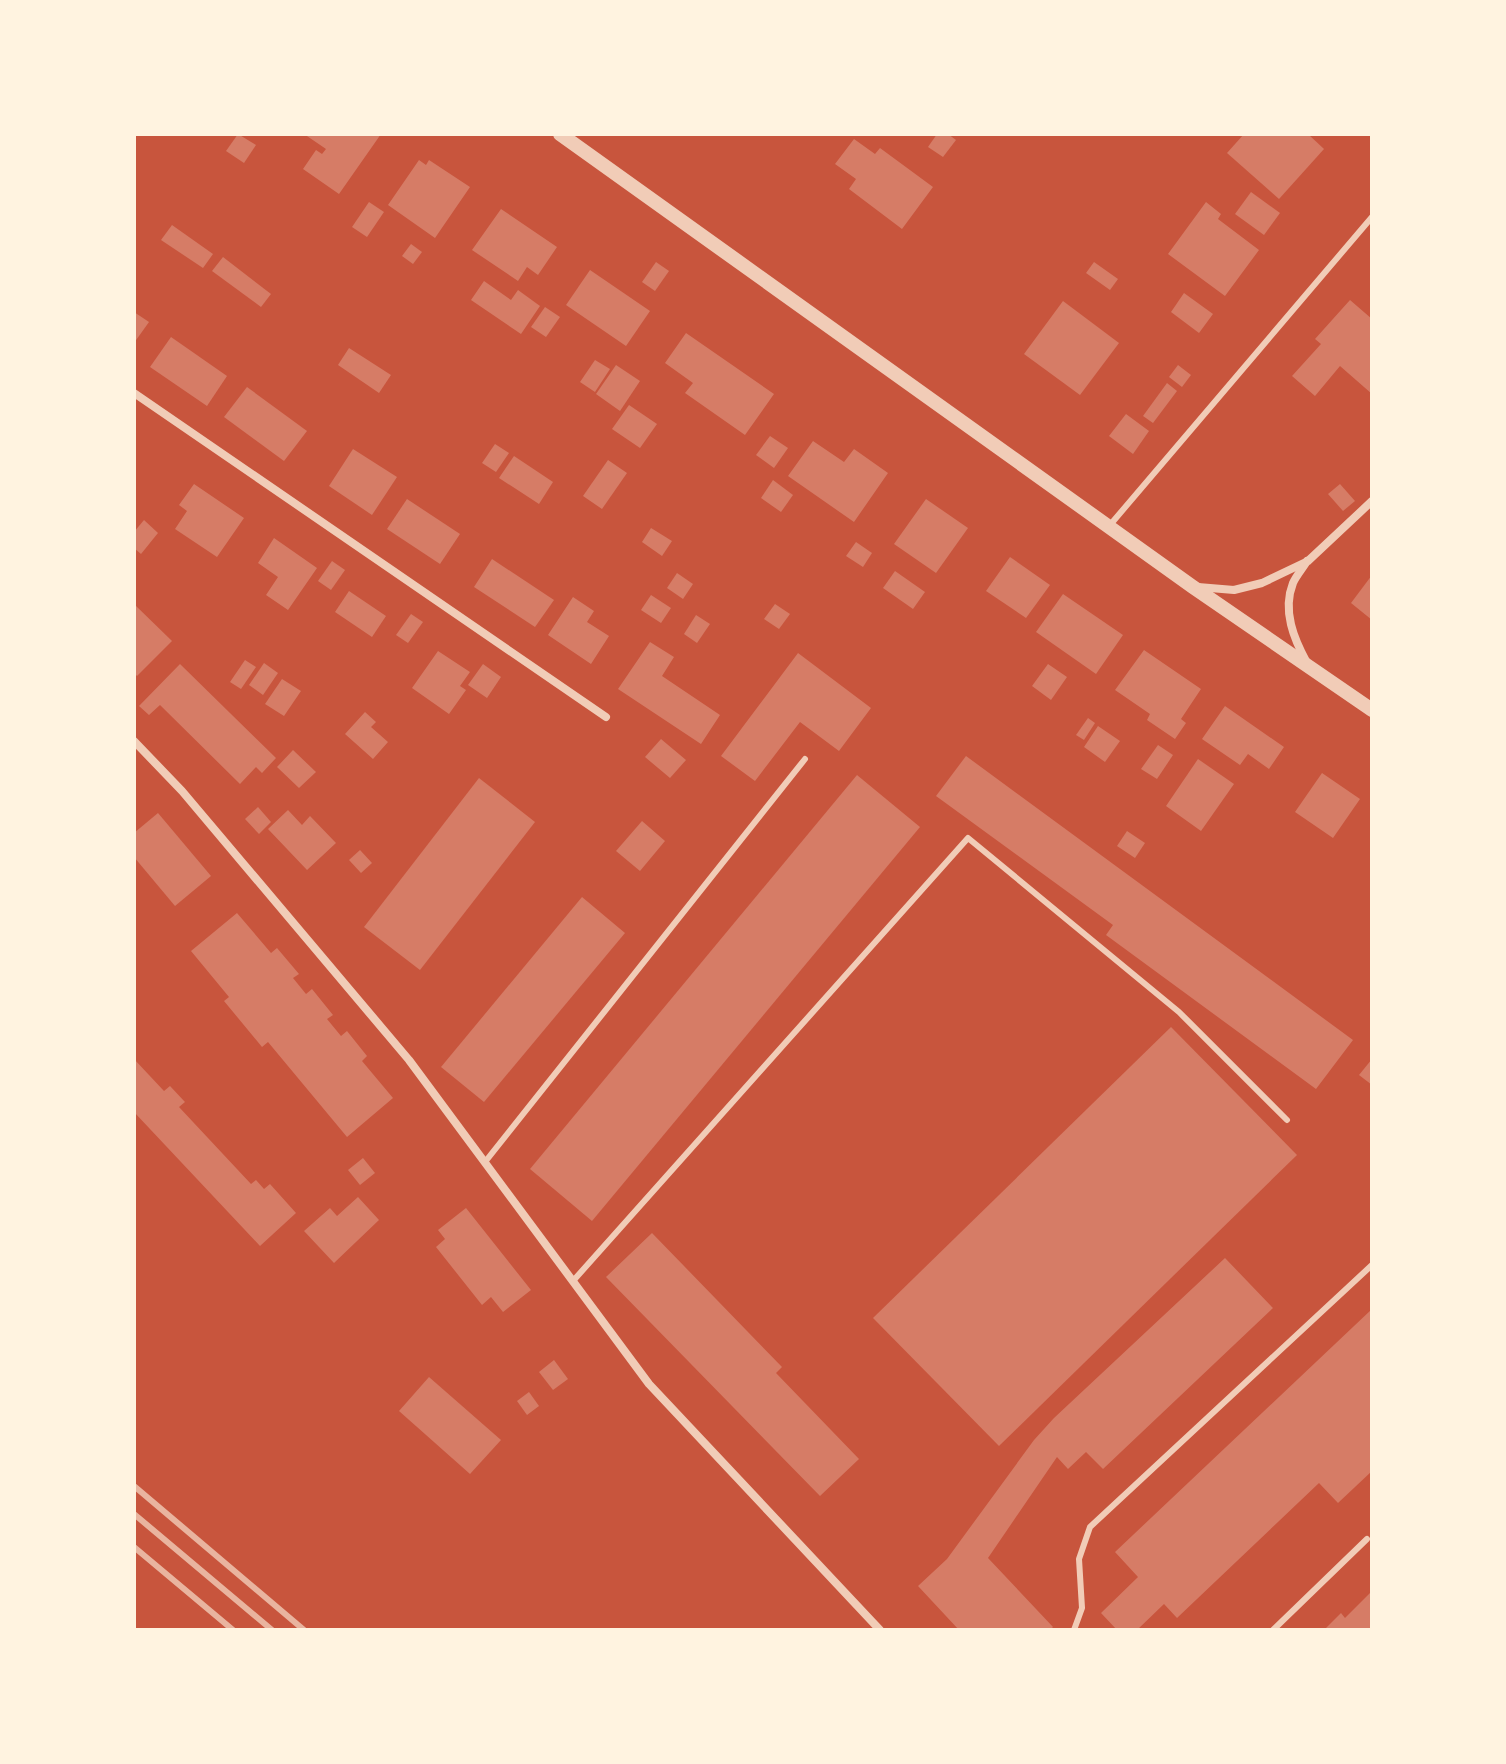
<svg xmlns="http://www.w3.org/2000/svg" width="1506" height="1764" viewBox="0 0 1506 1764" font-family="Merriweather,serif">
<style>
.building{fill:#d67c66}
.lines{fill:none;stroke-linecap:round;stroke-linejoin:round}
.service{stroke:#f1ccb7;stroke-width:6}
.minor{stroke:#f1ccb7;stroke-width:8}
.tertiary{stroke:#f1ccb7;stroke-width:14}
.rail{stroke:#e9b49f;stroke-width:6}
</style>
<rect width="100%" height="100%" fill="#c8553d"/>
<!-- building -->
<g class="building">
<path d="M238 134 256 145 244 163 226 151Z"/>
<path d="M304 134H381L339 194 303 169 316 150 322 154 326 149Z"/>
<path d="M937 134H948L956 140 943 157 928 147Z"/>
<path d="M1244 134H1308L1324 149 1279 199 1227 153Z"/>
<path d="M854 139 875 154 880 148 933 187 902 229 849 189 856 179 835 164Z"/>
<path d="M419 160 426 165 429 160 470 187 435 238 388 205Z"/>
<path d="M1251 192 1280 213 1264 235 1235 214Z"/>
<path d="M369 202 384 212 367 237 352 227Z"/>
<path d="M1206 202 1221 214 1218 219 1259 250 1225 296 1168 254Z"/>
<path d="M501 209 557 247 538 275 527 267 518 281 472 250Z"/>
<path d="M172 225 213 254 203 268 161 240Z"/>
<path d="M411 244 422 252 413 264 402 256Z"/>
<path d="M223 257 271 294 261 307 212 271Z"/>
<path d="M656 262 669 271 655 291 642 282Z"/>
<path d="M1094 262 1118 279 1110 290 1086 273Z"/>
<path d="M590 270 650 311 626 346 566 305Z"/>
<path d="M484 281 511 300 518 290 540 306 521 334 471 300Z"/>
<path d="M1184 293 1213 314 1199 333 1171 312Z"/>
<path d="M1350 300 1372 319V394L1340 366 1315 396 1292 376 1321 344 1315 339Z"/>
<path d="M1063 301 1119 343 1080 395 1024 354Z"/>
<path d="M545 307 560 317 546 337 531 327Z"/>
<path d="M134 312 149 322 134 343Z"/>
<path d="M686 333 774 394 745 435 685 393 693 383 665 363Z"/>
<path d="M171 337 227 376 207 406 150 367Z"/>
<path d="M349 348 391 375 379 393 338 365Z"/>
<path d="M595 360 610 369 595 392 580 382Z"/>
<path d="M616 365 640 381 620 411 596 394Z"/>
<path d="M1178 365 1191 375 1182 387 1169 377Z"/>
<path d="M1167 383 1177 391 1153 423 1143 416Z"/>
<path d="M247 387 307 431 284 461 224 417Z"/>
<path d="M629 405 657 424 640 448 612 429Z"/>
<path d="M1126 414 1149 431 1133 454 1109 436Z"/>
<path d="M770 436 788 448 774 468 756 455Z"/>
<path d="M813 441 844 462 854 449 888 473 854 522 788 476Z"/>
<path d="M495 444 509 453 496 472 482 463Z"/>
<path d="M353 449 397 477 372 515 329 486Z"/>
<path d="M514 456 553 482 539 504 499 478Z"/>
<path d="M608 460 627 473 602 509 583 496Z"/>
<path d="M773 480 793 495 781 512 761 498Z"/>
<path d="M194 484 244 518 217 557 175 529 187 511 179 505Z"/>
<path d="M1340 484 1355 501 1343 511 1328 494Z"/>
<path d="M407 499 460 534 440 564 387 529Z"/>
<path d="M926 499 968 528 936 573 894 544Z"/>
<path d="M144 520 158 533 141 554 134 548V532Z"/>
<path d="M651 528 672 541 662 556 642 542Z"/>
<path d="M274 538 317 568 288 610 266 595 278 577 258 563Z"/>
<path d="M856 542 872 553 863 567 846 556Z"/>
<path d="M1010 557 1050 585 1026 618 986 591Z"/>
<path d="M492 559 554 600 535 627 474 587Z"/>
<path d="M332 561 345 570 331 590 318 581Z"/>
<path d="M895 571 925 592 913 609 883 588Z"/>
<path d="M677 573 693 584 683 599 667 588Z"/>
<path d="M1372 575V620L1351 603Z"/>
<path d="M349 591 386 616 372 637 335 612Z"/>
<path d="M1063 594 1123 635 1096 674 1036 632Z"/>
<path d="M651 595 671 608 661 623 641 610Z"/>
<path d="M573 597 594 611 587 622 609 636 591 664 548 635Z"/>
<path d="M134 604 172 641 137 676 134 673Z"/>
<path d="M775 604 790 614 779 629 764 619Z"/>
<path d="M411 614 423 622 408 643 396 635Z"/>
<path d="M696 615 710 624 697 643 684 634Z"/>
<path d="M650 642 674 657 662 676 720 715 701 744 618 689Z"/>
<path d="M1144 650 1201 689 1181 719 1186 723 1175 739 1147 720 1150 714 1115 690Z"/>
<path d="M438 651 470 672 460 686 466 690 449 714 412 688Z"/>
<path d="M798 653 871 708 839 751 800 722 755 781 721 756Z"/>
<path d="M245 660 256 667 241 689 230 682Z"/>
<path d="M264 663 278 673 263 695 249 685Z"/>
<path d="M180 664 276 758 262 773 256 767 240 784 160 705 149 715 139 706Z"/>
<path d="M483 664 501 677 487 698 468 685Z"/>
<path d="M1048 664 1067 677 1051 700 1032 686Z"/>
<path d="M282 679 301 691 284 716 265 704Z"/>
<path d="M1225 706 1284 747 1269 769 1248 754 1240 765 1202 739Z"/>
<path d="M365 712 376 722 371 727 388 742 373 759 345 734Z"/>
<path d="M1088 718 1095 723 1084 740 1076 735Z"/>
<path d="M1098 726 1120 741 1105 762 1084 747Z"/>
<path d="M661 739 686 760 670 778 645 757Z"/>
<path d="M1158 745 1173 755 1157 779 1141 769Z"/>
<path d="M293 750 316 772 299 788 277 767Z"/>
<path d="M966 756 1353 1040 1316 1089 1106 935 1113 925 936 796Z"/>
<path d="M1198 759 1234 784 1201 831 1166 806Z"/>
<path d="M1322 773 1360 799 1333 838 1295 812Z"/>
<path d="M857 775 920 827 592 1221 530 1169Z"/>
<path d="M479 778 535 822 420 970 364 927Z"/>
<path d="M258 807 271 822 259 834 245 819Z"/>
<path d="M288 810 302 825 310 816 336 843 307 870 268 829Z"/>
<path d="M158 813 211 876 175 906 134 857V833Z"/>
<path d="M642 821 665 841 640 871 616 851Z"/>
<path d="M1127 831 1145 843 1135 858 1117 846Z"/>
<path d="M360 850 372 863 361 873 349 860Z"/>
<path d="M582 897 625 933 484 1102 441 1067Z"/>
<path d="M237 913 271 953 277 948 299 974 293 978 306 994 312 989 333 1015 327 1019 341 1036 347 1031 367 1056 362 1061 393 1098 347 1137 268 1042 262 1047 224 1001 229 997 191 951Z"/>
<path d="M1171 1027 1297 1155 999 1446 873 1318Z"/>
<path d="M134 1059 164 1091 170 1086 185 1102 179 1107 251 1184 256 1180 264 1189 270 1184 296 1213 260 1246 134 1112Z"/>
<path d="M1372 1059V1085L1359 1075Z"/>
<path d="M363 1158 375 1173 360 1185 348 1170Z"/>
<path d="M358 1197 379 1220 334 1263 304 1231 330 1208 337 1216Z"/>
<path d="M466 1208 531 1290 503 1312 491 1297 482 1305 436 1247 445 1239 438 1230Z"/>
<path d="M652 1233 782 1367 776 1373 859 1459 820 1496 606 1277Z"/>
<path d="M1225 1258 1273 1308 1103 1469 1086 1452 1068 1469 1057 1457 988 1558 1053 1627 1050 1630H959L918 1586 947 1559 1034 1440 1054 1418Z"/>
<path d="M1372 1309V1471L1338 1503 1319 1483 1177 1618 1164 1604 1137 1630H1117L1101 1613 1138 1577 1115 1552Z"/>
<path d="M554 1360 568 1379 553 1390 539 1372Z"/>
<path d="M429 1377 501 1440 470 1474 399 1411Z"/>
<path d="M529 1392 539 1406 527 1415 517 1401Z"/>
<path d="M1372 1591V1630H1324L1341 1613 1345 1618Z"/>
</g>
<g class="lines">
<!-- service -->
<g class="service">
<path d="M1110 525 1372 217"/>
<path d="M485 1162 805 759"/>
<path d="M573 1281 968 838 1179 1012 1287 1120"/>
<path d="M1074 1630 1082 1608 1079 1559 1090 1527 1372 1265"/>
<path d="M1273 1630 1367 1539"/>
</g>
<!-- minor -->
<g class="minor">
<path d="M134 393 606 717"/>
<path d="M1198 587 1234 590 1262 583 1308 561 1372 501"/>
<path d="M1307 663C1294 639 1282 611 1293 583 1296 576 1303 568 1307 561"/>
<path d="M134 741 182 791 409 1060 649 1384 880 1630"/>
</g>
<!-- tertiary -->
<path class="tertiary" d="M560 134 1193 587 1372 710"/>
<!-- rail -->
<g class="rail">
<path d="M134 1486 304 1630"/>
<path d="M134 1514 272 1630"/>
<path d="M134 1547 233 1630"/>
</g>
</g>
<!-- border -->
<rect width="1506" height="1764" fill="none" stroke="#fff3e0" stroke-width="272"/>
</svg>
